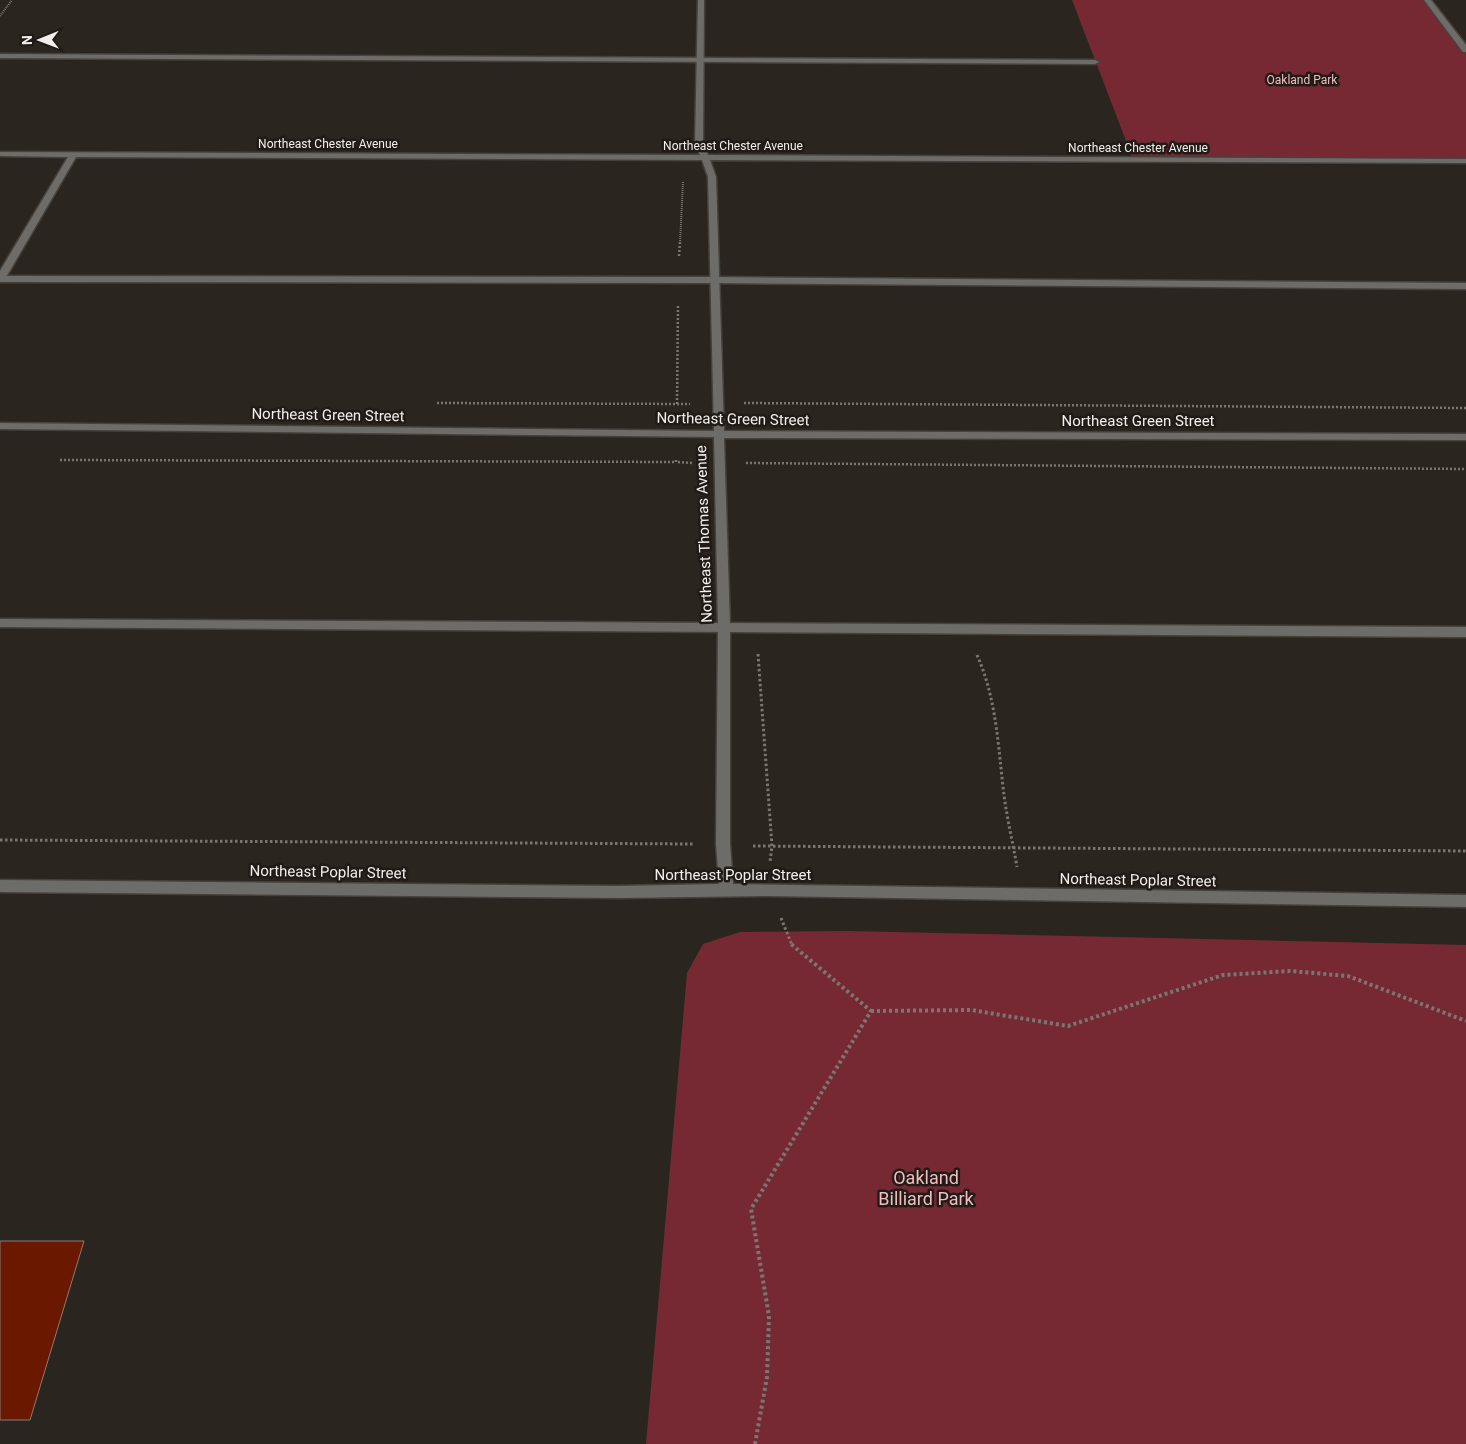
<svg xmlns="http://www.w3.org/2000/svg" width="1466" height="1444" viewBox="0 0 1466 1444" font-family="Roboto,sans-serif">
<style>
.green{fill:#762933}
.building{fill:#6a1900;stroke:#867c7a}
.lines{fill:none;stroke-linecap:round;stroke-linejoin:round}
.service-casing{stroke:#47413c;stroke-width:3}
.minor-casing{stroke:#47413c;stroke-width:3}
.path-far3{stroke:#7b7671;stroke-width:2;stroke-dasharray:1 1;stroke-linecap:butt}
.path-far2{stroke:#7b7671;stroke-width:2.5;stroke-dasharray:2 2;stroke-linecap:butt}
.path-far1{stroke:#7b7671;stroke-width:3;stroke-dasharray:2.5 2.5;stroke-linecap:butt}
.path{stroke:#7b7671;stroke-width:4;stroke-dasharray:3 3;stroke-linecap:butt}
.service{fill:#6e6c69;fill-rule:evenodd}
.minor{fill:#6e6c69;fill-rule:evenodd}
.labels{text-anchor:middle;stroke-width:5;stroke-linejoin:round;paint-order:stroke}
.far-park-label{font-size:12px;fill:#f0bcbe;stroke:#211b17}
.far-street-label{font-size:12px;fill:#f2eeeb;stroke:#211b17}
.street-label{font-size:15px;fill:#f2eeeb;stroke:#211b17}
.near-park-label{font-size:18px;fill:#f0bcbe;stroke:#211b17}
</style>
<rect width="100%" height="100%" fill="#2b2520"/>
<!-- green -->
<g class="green">
<path d="M1072 0H1427L1466 50V161L1133 159Z"/>
<path d="M848 931 1466 945V1444H646L687 973 703 944 740 932Z"/>
</g>
<!-- building -->
<path class="building" d="M0 1241H84L30 1420H0Z"/>
<g class="lines">
<!-- service casing -->
<g class="service-casing">
<g id="service">
<path d="M0 54 1095 60 1099 62 1095 64 0 58Z"/>
<path d="M0 276 715 277 1466 283V289L715 283 0 282Z"/>
<path d="M0 619 1466 627V637L0 627Z"/>
</g>
</g>
<!-- minor casing -->
<g class="minor-casing">
<g id="minor">
<path d="M698 0H704L703 142 708 155 1466 159V163L710 160 716 177 724 431 1466 434V440L724 438 730 626V844L733 884 1466 895V907L768 896 619 898 0 892V880L619 886 719 884 716 844 718 626 714 437 0 429V423L714 431 708 177 702 160 76 157 5 279 0 282V271L68 157 0 156V152L700 155 695 142Z"/>
<path d="M1424 0H1431L1466 45V52H1463Z"/>
</g>
</g>
<!-- path-far3 -->
<g class="path-far3">
<path d="M0 16 12 0"/>
<path d="M680 243 683 182"/>
</g>
<!-- path-far2 -->
<g class="path-far2">
<path d="M679 256 680 242"/>
<path d="M437 403 690 404"/>
<path d="M744 403 1466 408"/>
<path d="M677 404 678 305"/>
<path d="M60 460 676 462"/>
<path d="M676 460V462L693 463"/>
<path d="M746 463 1466 469"/>
</g>
<!-- path-far1 -->
<g class="path-far1">
<path d="M758 654 772 846 770 862"/>
<path d="M977 655C997 700 998 747 1004 795 1007 819 1013 843 1017 867"/>
<path d="M0 840 694 844"/>
<path d="M753 846 1466 851"/>
<path d="M781 918 792 945"/>
</g>
<!-- path -->
<g class="path">
<path d="M871 1011 971 1010 1068 1026 1223 975 1290 971 1348 976 1466 1021"/>
<path d="M755 1444 767 1377 769 1316 751 1209 871 1011 791 944"/>
</g>
<!-- service -->
<use href="#service" class="service"/>
<!-- minor -->
<use href="#minor" class="minor"/>
</g>
<g class="labels">
<!-- far-park labels -->
<g class="far-park-label">
<text x="1302" y="84">Oakland Park</text>
</g>
<!-- far-street labels -->
<g class="far-street-label">
<text x="328" y="148">Northeast Chester Avenue</text>
<text x="733" y="150">Northeast Chester Avenue</text>
<text x="1138" y="152">Northeast Chester Avenue</text>
</g>
<!-- street labels -->
<g class="street-label">
<text transform="translate(328 415) rotate(1)" y="5">Northeast Green Street</text>
<text transform="translate(733 419) rotate(1)" y="5">Northeast Green Street</text>
<text x="1138" y="426">Northeast Green Street</text>
<text transform="translate(704 534) rotate(-92)" y="5">Northeast Thomas Avenue</text>
<text transform="translate(328 872) rotate(1)" y="5">Northeast Poplar Street</text>
<text x="733" y="880">Northeast Poplar Street</text>
<text transform="translate(1138 880) rotate(1)" y="5">Northeast Poplar Street</text>
</g>
<!-- near-park labels -->
<g class="near-park-label">
<text x="926" y="1184">Oakland<tspan x="926" dy="21">Billiard Park</tspan></text>
</g>
</g>
<!-- north arrow -->
<g transform="translate(40 40) rotate(269)" stroke="#211b17" stroke-width="4" paint-order="stroke">
<path d="M0-4L9 19L0 12L-9 19Z" fill="#f2eeeb"/>
<text y="-8" font-size="14" font-weight="bold" text-anchor="middle" fill="#f2eeeb">N</text>
</g>
</svg>
